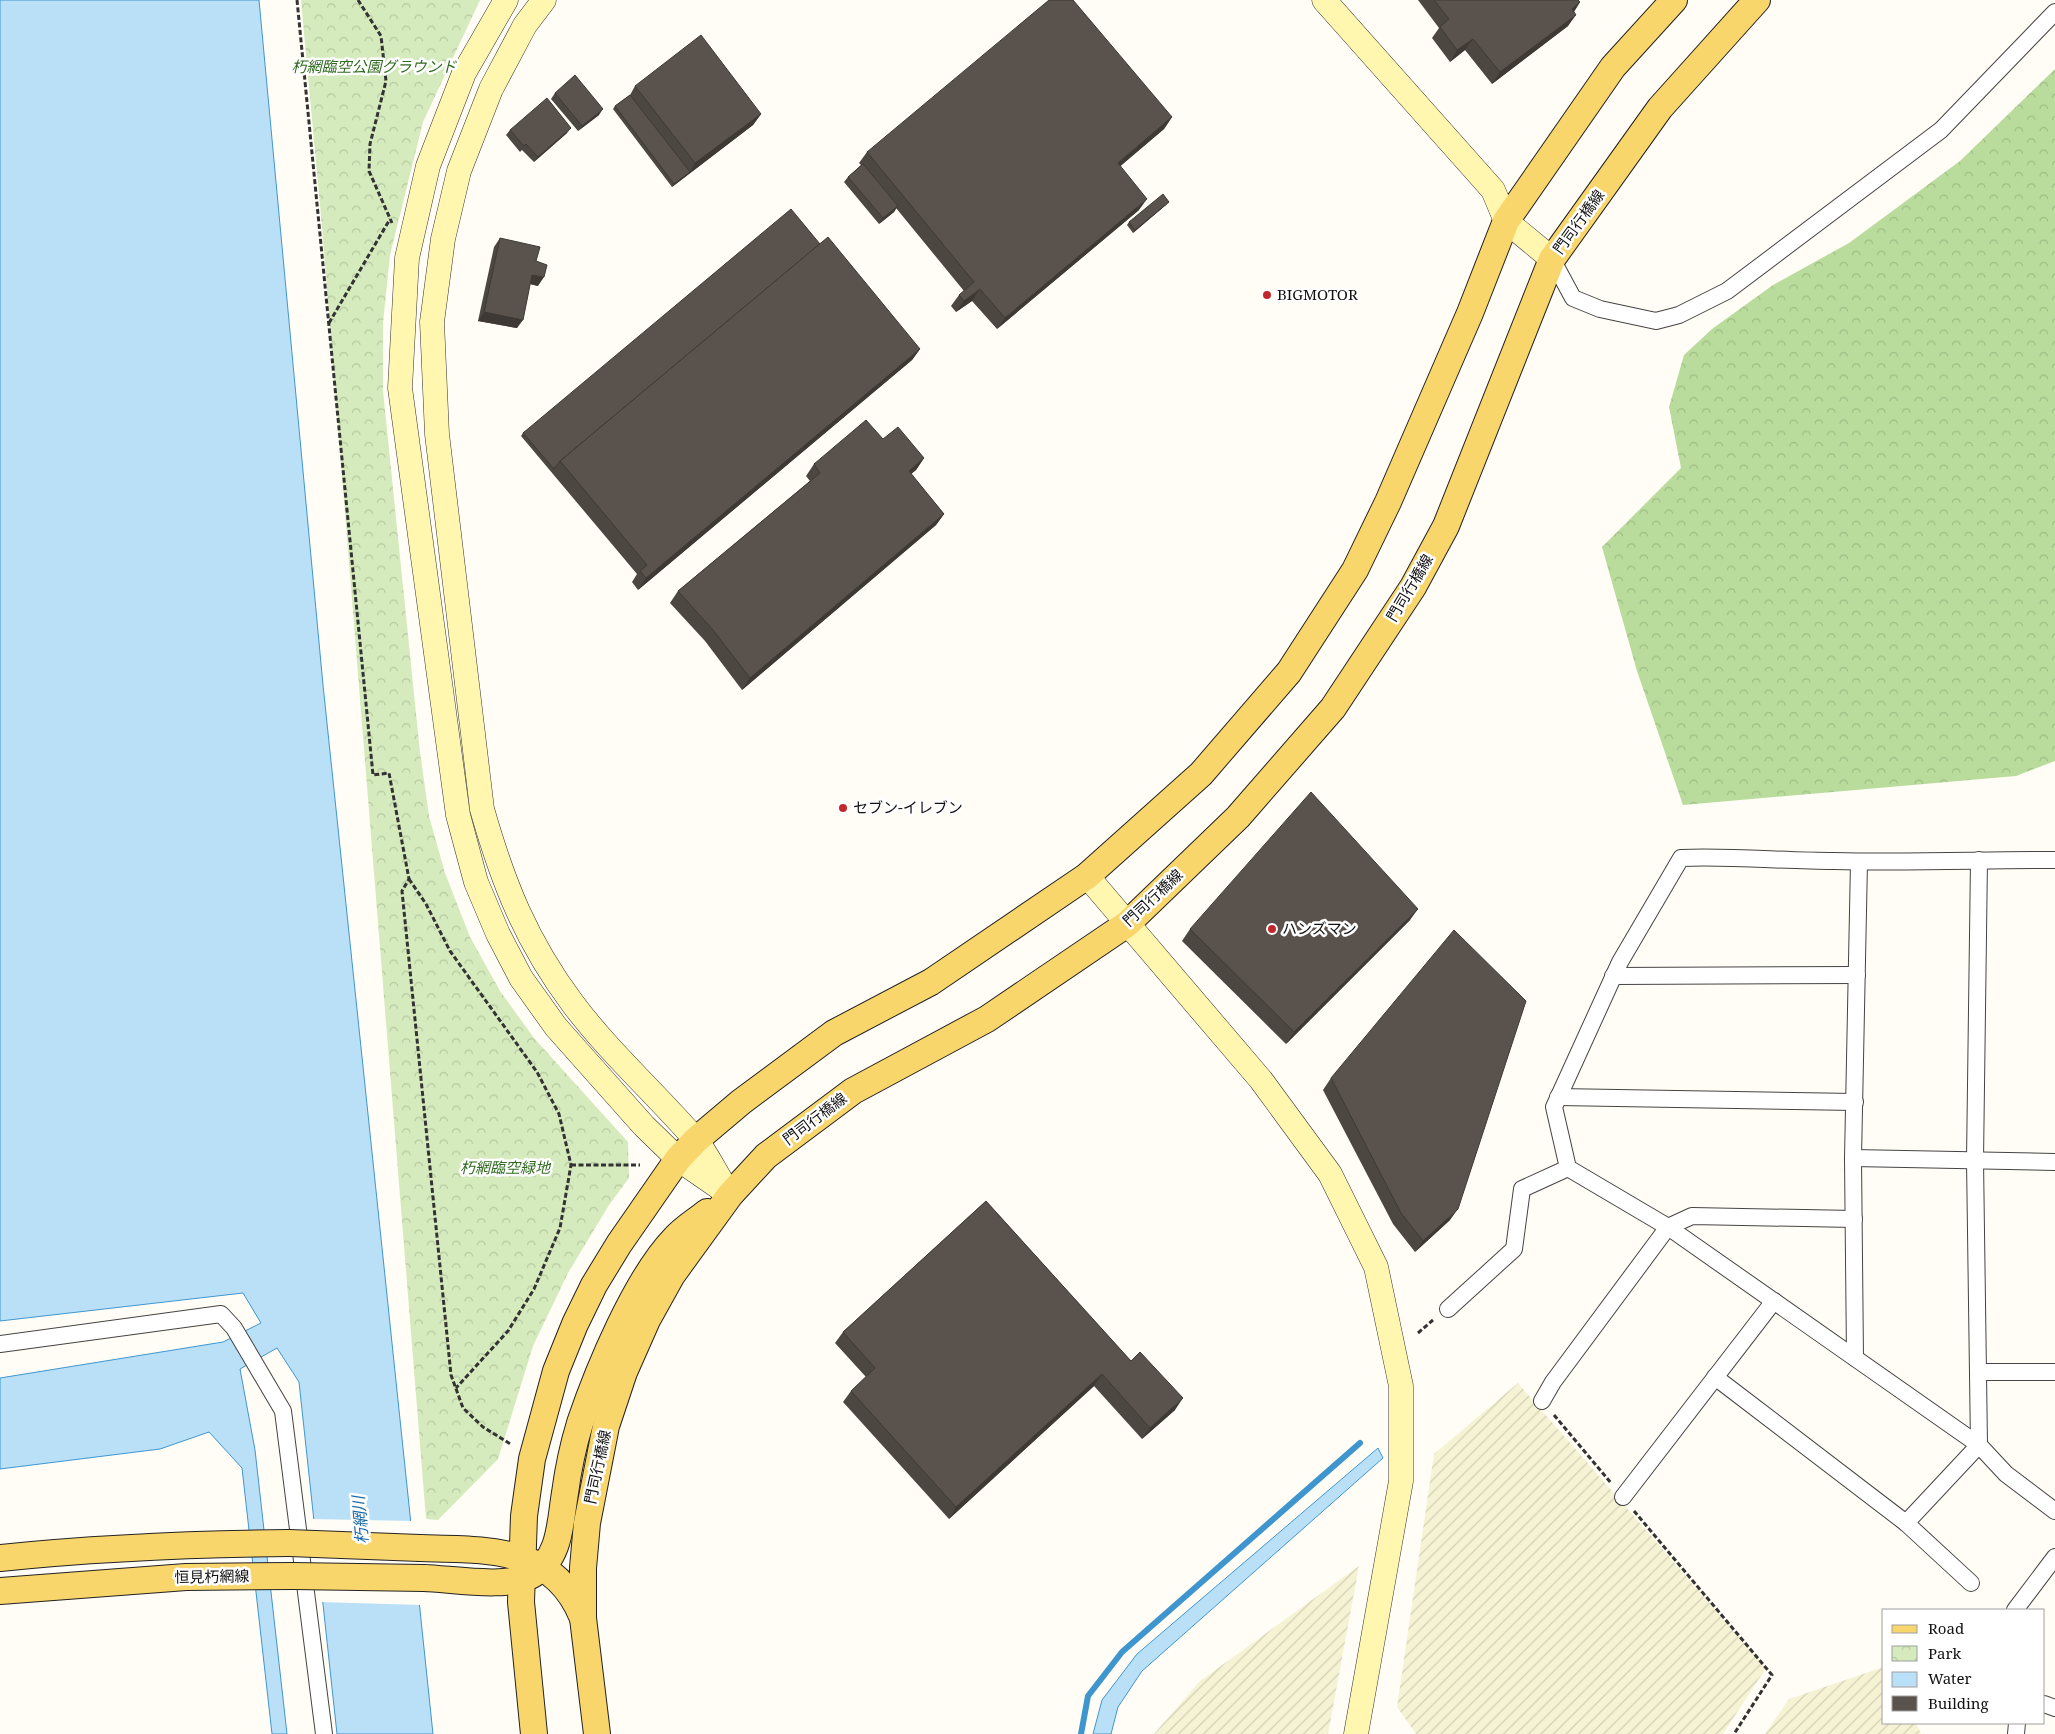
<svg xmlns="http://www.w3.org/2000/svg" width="2055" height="1734" viewBox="0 0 2055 1734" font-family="'Noto Serif','Noto Sans JP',serif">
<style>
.farmland{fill:url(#farmland-furrows)}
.forest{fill:url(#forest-crowns)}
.park{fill:url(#park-crowns)}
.water{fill:#b9e0f7;stroke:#3f96cf}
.pier{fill:#fffdf5}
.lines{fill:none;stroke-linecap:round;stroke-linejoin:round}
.stream{stroke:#3f96cf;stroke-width:6}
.street-casing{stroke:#444;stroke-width:18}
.secondary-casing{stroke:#333;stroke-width:25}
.primary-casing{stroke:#222;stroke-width:28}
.path{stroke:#333;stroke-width:3;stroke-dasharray:5 2.5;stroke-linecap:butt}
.street{stroke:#fff;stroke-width:16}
.secondary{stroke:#fff6b0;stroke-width:24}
.primary{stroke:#f9d66b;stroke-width:26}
.primary-bridge-casing{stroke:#222;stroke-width:28;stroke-linecap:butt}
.primary-bridge{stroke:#f9d66b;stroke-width:26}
.wall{fill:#4d4742}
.shaded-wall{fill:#3f3936}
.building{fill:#5a524d;stroke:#3f3936}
.poi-dot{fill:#c4262e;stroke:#fff;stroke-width:2}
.labels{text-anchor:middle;stroke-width:5;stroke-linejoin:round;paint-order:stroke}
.park-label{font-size:15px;font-style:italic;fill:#2f6b1f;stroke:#fff}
.street-label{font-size:15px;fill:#111;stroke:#fff}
.poi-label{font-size:15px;fill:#111;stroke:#fff;text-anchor:start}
.water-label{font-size:16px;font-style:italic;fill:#1768a6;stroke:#fff}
</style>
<defs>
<pattern id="farmland-furrows" width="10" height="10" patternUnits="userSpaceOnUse" patternTransform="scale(1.25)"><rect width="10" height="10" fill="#f6f3d4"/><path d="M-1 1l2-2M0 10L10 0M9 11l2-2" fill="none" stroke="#d2cfb5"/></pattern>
<pattern id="forest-crowns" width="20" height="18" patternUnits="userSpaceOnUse" patternTransform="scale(1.25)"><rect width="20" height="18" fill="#b9dc9c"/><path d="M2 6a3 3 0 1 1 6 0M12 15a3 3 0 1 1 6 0" fill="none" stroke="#9ebc85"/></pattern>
<pattern id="park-crowns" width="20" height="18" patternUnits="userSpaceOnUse" patternTransform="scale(1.25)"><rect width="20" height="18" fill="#d5ebbd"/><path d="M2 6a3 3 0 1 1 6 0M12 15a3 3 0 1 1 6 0" fill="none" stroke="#b6c8a1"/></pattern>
</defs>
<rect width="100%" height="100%" fill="#fffdf5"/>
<!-- farmland -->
<g class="farmland">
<path d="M1518 1383 1766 1668 1723 1734H1416L1397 1707 1434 1454Z"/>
<path d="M1359 1566 1328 1734H1154L1200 1681Z"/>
<path d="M1884 1667V1723H1916L1921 1734H1765L1789 1699Z"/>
</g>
<!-- forest -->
<path class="forest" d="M2055 69V761L2016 776 1683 805 1637 671 1602 547 1681 468 1669 407 1684 355 1712 329 1773 285 1849 243 1960 161Z"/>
<!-- park -->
<path class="park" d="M301 0H480L423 122 390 255 383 323V391L420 752 429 816 445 873 470 937 500 991 534 1038 628 1142 629 1178 609 1205 568 1273 533 1346 498 1459 438 1520 426 1519 322 227Z"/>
<!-- water -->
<g class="water">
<path d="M0 0H259L323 685 433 1734H337L299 1382 277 1348 240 1369 255 1450 287 1734H272L242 1468 209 1432 160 1449 0 1469V1378L223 1342 261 1323 243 1293 0 1321Z"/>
<path d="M1378 1448 1383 1458 1142 1671 1118 1707 1111 1734H1093L1102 1700 1137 1654Z"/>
</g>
<!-- pier -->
<path class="pier" d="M311 1519 412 1521 422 1605 320 1602Z"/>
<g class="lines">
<!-- stream -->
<path class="stream" d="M1081 1734 1088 1696 1122 1652 1360 1443"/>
<!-- street casing -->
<g class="street-casing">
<g id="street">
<path d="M1552 259 1573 298 1600 309 1656 321 1679 315 1727 291 1941 130 2055 12"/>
<path d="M2055 860C1981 860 1907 863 1834 861 1783 861 1732 856 1681 858L1620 962 1554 1107 1568 1168 1668 1227 1979 1445 2006 1474 2055 1511"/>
<path d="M1613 976 1857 975"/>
<path d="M1558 1097 1855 1102"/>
<path d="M1853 1158 2055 1162"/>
<path d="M1448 1309 1514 1249 1522 1189 1568 1168"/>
<path d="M0 1344 221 1314 234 1328 283 1411 324 1734"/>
<path d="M1855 1358 1853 1158 1859 862"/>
<path d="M1978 1372H2055"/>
<path d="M1715 1377 1906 1523 1979 1445 1975 1160 1979 860"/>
<path d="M1542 1401 1553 1382 1668 1227 1692 1216 1854 1219"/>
<path d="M1623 1497 1774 1301"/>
<path d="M1906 1523 1971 1583"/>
<path d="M2015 1610 2055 1557"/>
<path d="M2044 1704 2055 1708"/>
<path d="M2016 1734 2017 1723"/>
</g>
</g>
<!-- secondary casing -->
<g class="secondary-casing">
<g id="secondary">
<path d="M506 0 464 73 428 166 407 258 400 388 458 815 476 882 498 934 521 978 556 1027 644 1126 678 1159 730 1195"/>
<path d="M544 0 525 25 491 89 459 171 443 239 432 322 437 434 482 809C503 883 526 941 573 1004 609 1052 655 1093 695 1139 707 1153 715 1172 725 1187"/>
<path d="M1324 0 1493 190 1506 221 1552 259"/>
<path d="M1087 876 1261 1080 1330 1174 1376 1267 1401 1386V1481L1356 1734"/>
</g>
</g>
<!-- primary casing -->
<g class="primary-casing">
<g id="primary">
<path d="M420 1548C485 1550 553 1545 582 1616"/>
<path d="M0 1558C97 1548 192 1544 289 1543"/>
<path d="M424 1578C453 1579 507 1589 532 1575 561 1558 560 1522 565 1493 568 1470 573 1446 580 1423 598 1370 636 1278 675 1238 684 1228 696 1221 707 1212"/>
<path d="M0 1591 186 1577 293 1576"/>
<path d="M534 1734 521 1602 524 1516 532 1459 556 1371 575 1324 594 1285 619 1244 678 1159 696 1140 741 1102 834 1033 931 982 1087 876 1201 774 1289 672 1355 570 1388 502 1470 313 1506 221 1613 67 1674 0"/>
<path d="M597 1734 583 1618V1568L587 1523 606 1426 624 1372 647 1320 672 1275 730 1195 766 1156 853 1091 987 1019 1127 924 1238 817 1333 708 1413 587 1446 526 1552 259 1660 108 1757 0"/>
</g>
</g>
<!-- path -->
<g class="path">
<path d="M297 0 373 775 389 773 409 879 402 891 451 1375 463 1408 483 1427 512 1445"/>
<path d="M358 0 381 36 386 81 370 144 369 171 392 223"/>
<path d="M329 323 390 219"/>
<path d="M409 879 426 904 450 951 537 1072 559 1114 571 1165 560 1228 534 1289 508 1331 456 1388"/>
<path d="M571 1165H640"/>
<path d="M1418 1333 1433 1320"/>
<path d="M1554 1415 1611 1483"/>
<path d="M1634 1511 1772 1675 1734 1734"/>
</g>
<!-- street -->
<use href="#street" class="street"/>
<!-- secondary -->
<use href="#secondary" class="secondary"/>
<!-- primary -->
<use href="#primary" class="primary"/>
<!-- primary-bridge casing -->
<g class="primary-bridge-casing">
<g id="primary-bridge">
<path d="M289 1543 420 1548"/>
<path d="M293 1576 424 1578"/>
</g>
</g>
<!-- primary-bridge -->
<use href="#primary-bridge" class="primary-bridge"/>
</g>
<!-- wall -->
<g class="wall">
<path d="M1418 0H1578L1580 2 1574 12 1568 26 1492 84 1465 50 1450 62 1432 38 1439 28Z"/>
<path d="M635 86 761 114 753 125 672 187 613 109 615 106 630 95Z"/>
<path d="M555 93 599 115 578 131 551 99Z"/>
<path d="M1172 117 1164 129 1120 166 1139 210 997 329 972 301 956 312 951 306 959 295 964 291 896 208 894 212 879 224 844 182 848 177 861 165 859 163 867 152Z"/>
<path d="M510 130 567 133 534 162 522 150 520 152 506 135Z"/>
<path d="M1167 204 1133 233 1127 225 1129 222Z"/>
<path d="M500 238 536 261 538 286 530 284 517 328 478 321 494 247Z"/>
<path d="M820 244 920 349 912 360 638 590 632 582 637 574 521 436 523 433Z"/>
<path d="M883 439 924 458 916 470 911 474 944 514 936 525 742 690 705 641 670 603 678 591 810 481 806 476 814 464Z"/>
<path d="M1410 920 1286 1044 1182 941 1190 929Z"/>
<path d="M1331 1078 1450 1220 1415 1252 1393 1224 1323 1090Z"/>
<path d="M986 1201 1175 1410 1142 1439 1094 1386 949 1519 843 1402 851 1391 866 1377 835 1343 843 1332Z"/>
</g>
<!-- shaded-wall -->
<g class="shaded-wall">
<path d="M1580 2 1572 14V9Z"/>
<path d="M1576 15 1568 26 1492 84 1500 72Z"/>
<path d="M1473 39 1465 50 1450 62 1457 50Z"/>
<path d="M603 109 599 115 578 131 582 126Z"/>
<path d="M761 114 753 125 672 187 674 184 690 172 695 163Z"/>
<path d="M1172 117 1164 129 1110 175 1118 163Z"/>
<path d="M571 128 567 133 534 162 538 157Z"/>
<path d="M1147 199 1139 210 997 329 1005 318Z"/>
<path d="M1169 202 1167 204 1133 233 1135 230Z"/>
<path d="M898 206 894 212 879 224 883 218Z"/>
<path d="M532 275 544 277 538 286 526 283Z"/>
<path d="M980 289 972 301 956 312 964 301Z"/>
<path d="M484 312 523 320 517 328 478 321Z"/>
<path d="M920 349 912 360 638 590 646 578Z"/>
<path d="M924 458 916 470 901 482 909 471Z"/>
<path d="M944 514 936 525 742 690 750 678Z"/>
<path d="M1418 909 1410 920 1286 1044 1294 1032Z"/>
<path d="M1458 1209 1450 1220 1415 1252 1423 1241Z"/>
<path d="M1102 1374 1094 1386 949 1519 956 1507Z"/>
<path d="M1183 1398 1175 1410 1142 1439 1150 1428Z"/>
</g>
<!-- building -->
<g class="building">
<path d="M1049 0H1073L1172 117 1118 163 1147 199 1005 318 980 289 964 301 959 295 974 282 867 152Z"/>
<path d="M1434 0H1578L1580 2 1572 9 1576 15 1500 72 1473 39 1457 50 1440 27 1449 19Z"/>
<path d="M701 35 761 114 695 163 635 86Z"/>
<path d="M575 75 603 109 582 126 555 93Z"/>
<path d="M630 95 690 172 674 184 615 106Z"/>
<path d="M547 98 571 128 538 157 526 144 524 146 510 130Z"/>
<path d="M863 164 898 206 883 218 848 177Z"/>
<path d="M1163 194 1169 202 1135 230 1129 222Z"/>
<path d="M791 209 820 244 560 461 554 469 523 433Z"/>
<path d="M828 237 920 349 646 578 640 571 647 565 560 461Z"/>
<path d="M500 238 540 247 536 261 547 265 544 277 532 275 523 320 484 312Z"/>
<path d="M866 420 883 439 898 427 924 458 909 471 944 514 750 678 713 630 678 591 820 473 814 464Z"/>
<path d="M1311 792 1418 909 1294 1032 1190 929Z"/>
<path d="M1454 930 1526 1001 1458 1209 1423 1241 1401 1213 1331 1078Z"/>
<path d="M986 1201 1131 1361 1140 1352 1183 1398 1150 1428 1102 1374 956 1507 851 1391 875 1368 843 1332Z"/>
</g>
<!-- markers -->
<g class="poi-dot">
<circle cx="1267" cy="295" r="5"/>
<circle cx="843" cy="808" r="5"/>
<circle cx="1272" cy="929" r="5"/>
</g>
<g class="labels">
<!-- park labels -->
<g class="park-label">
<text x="374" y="72">朽網臨空公園グラウンド</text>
<text x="505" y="1173">朽網臨空緑地</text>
</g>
<!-- street labels -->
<g class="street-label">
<text transform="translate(1579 222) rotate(-54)" y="5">門司行橋線</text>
<text transform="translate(1410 588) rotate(-59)" y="5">門司行橋線</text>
<text transform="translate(1153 898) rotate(-43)" y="5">門司行橋線</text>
<text transform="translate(815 1119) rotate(-37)" y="5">門司行橋線</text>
<text transform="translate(598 1467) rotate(-78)" y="5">門司行橋線</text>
<text transform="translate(212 1577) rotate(-1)" y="5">恒見朽網線</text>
</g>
<!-- poi labels -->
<g class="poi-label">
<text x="1277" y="300">BIGMOTOR</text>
<text x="853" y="813">セブン-イレブン</text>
<text x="1282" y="934">ハンズマン</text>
</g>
<!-- water labels -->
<g class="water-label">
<text transform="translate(360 1520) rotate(-95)" y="6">朽網川</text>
</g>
</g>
<!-- legend -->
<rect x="1882" y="1609" width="162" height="115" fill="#ffffff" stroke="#a0a0a0"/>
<rect x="1892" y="1625" width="25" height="8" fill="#f9d66b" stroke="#a0a0a0"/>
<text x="1928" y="1634" font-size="15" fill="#111111">Road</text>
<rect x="1892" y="1646" width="25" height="15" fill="url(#park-crowns)" stroke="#a0a0a0"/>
<text x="1928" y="1659" font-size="15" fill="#111111">Park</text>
<rect x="1892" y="1672" width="25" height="15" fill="#b9e0f7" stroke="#a0a0a0"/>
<text x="1928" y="1684" font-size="15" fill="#111111">Water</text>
<rect x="1892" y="1696" width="25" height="15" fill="#5a524d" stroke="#a0a0a0"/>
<text x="1928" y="1709" font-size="15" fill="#111111">Building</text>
</svg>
